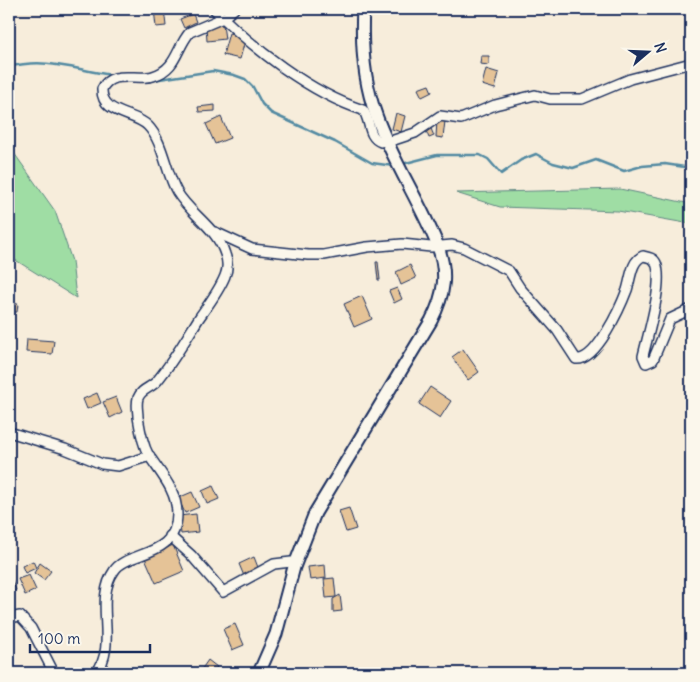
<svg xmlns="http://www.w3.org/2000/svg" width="700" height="682" viewBox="0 0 700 682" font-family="Delius,sans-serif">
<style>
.green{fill:#9fdda4;stroke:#5d8681}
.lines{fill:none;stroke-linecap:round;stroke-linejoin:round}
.stream{stroke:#528aa2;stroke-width:2.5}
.building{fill:#e5c397;stroke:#1b2f5e}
.minor-casing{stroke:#1b2f5e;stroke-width:12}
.tertiary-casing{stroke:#1b2f5e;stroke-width:15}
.minor{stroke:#fbf7ec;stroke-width:9}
.tertiary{stroke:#fbf7ec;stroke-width:11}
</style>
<rect width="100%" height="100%" fill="#f7eddb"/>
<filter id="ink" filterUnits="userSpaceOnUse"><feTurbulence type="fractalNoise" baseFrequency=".02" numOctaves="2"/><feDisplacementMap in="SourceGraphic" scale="10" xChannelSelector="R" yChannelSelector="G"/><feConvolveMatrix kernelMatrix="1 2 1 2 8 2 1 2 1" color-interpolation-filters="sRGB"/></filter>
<g filter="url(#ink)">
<!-- green -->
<g class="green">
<path d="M9 146 55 211 72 261 76 298 9 256Z"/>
<path d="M620 189 691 204V224L618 211 500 207 456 193Z"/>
</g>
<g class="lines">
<!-- stream -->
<g class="stream">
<path d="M9 67C47 57 75 70 113 75"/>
<path d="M153 80 213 71 234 75 245 79 253 87 262 104 271 113 335 142 372 163 394 166"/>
<path d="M402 164 437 155H480L488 159 501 174 521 160 536 154 553 163 573 168 596 160 624 171 642 166 665 164 691 168"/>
</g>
</g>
<!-- building -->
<g class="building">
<path d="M154 9H164L166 26 156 27Z"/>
<path d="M193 14 196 22 184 28 180 19Z"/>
<path d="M223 25 225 39 207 41 206 27Z"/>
<path d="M229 33 246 37 240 59 223 55Z"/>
<path d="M481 56H489V65L480 64Z"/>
<path d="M486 69 499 73 495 89 482 85Z"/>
<path d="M429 85 432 92 422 97 418 89Z"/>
<path d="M215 105V111L199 112 198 107Z"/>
<path d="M396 113 405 116 401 132 392 129Z"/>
<path d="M221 117 230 138 215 144 206 124Z"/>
<path d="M437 120 445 121 443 138 436 137Z"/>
<path d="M429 124 434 136 429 138 424 126Z"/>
<path d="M376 262H378L380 280H378Z"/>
<path d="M410 265 416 278 401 285 396 272Z"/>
<path d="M397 288 402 299 394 303 389 291Z"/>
<path d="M362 296 372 319 354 327 344 304Z"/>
<path d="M9 303 18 304 17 312H9Z"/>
<path d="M27 339 54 341 52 354 26 352Z"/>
<path d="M463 349 479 372 468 380 452 357Z"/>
<path d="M430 387 451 401 440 418 419 404Z"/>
<path d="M97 393 101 403 87 409 83 399Z"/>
<path d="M116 397 122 412 110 418 103 402Z"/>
<path d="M213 486 219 499 207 504 202 491Z"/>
<path d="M192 492 199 507 185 513 178 498Z"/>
<path d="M349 508 356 529 346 532 339 511Z"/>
<path d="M196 514 198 532 181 534 179 516Z"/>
<path d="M173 545 184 571 156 583 145 558Z"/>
<path d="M254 557 259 570 244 576 239 564Z"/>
<path d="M33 561 36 568 25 573 22 566Z"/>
<path d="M40 563 51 571 44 580 34 573Z"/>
<path d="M325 565 326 578 310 580 308 567Z"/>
<path d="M9 574 16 590 9 593Z"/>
<path d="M29 575 36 590 25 595 18 579Z"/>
<path d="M334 578 336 597 326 598 324 579Z"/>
<path d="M340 595 342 611 333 612V599Z"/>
<path d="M235 624 244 645 232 650 223 629Z"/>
<path d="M208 660 217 667 212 673H199Z"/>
</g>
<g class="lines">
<!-- minor casing -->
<g class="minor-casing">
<g id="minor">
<path d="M214 9C253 48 310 93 363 110 371 120 367 137 381 142"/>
<path d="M394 140 415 133 440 116 461 119 495 105 535 95 550 99H582L630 79 691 63"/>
<path d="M215 232 252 249 308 255H324L367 247 402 244 431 247 452 245 464 248 509 271 520 288 557 330 576 359C596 362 621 306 627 290 631 278 631 261 643 256 648 257 654 258 656 263 664 283 648 334 643 356L646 363 653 360 670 319 691 309"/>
<path d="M9 432 65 449 102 464 118 466 150 456"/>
<path d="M170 536 191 555 223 592 274 564 291 562"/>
<path d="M9 618 20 616 31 628 54 673"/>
<path d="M96 673C119 644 93 601 114 571 127 550 177 559 177 514 177 490 160 473 148 454 142 443 140 429 138 417 138 411 136 405 138 398 141 389 151 388 157 381 173 362 186 339 199 318 208 305 219 291 225 276 228 269 228 262 225 254 217 228 191 215 177 192 166 173 163 141 148 126 135 112 101 115 102 89 111 69 137 81 153 76 177 69 176 48 190 32L223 18 234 9"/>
</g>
</g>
<!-- tertiary casing -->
<g class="tertiary-casing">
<path id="tertiary" d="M259 673 276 634 294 567 315 513 431 321C445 294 448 272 437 244 419 200 392 160 376 115 364 82 361 44 363 9"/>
</g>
<!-- minor -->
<use href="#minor" class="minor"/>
<!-- tertiary -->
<use href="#tertiary" class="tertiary"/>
</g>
</g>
<!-- margin -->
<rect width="700" height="682" fill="none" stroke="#fbf7ec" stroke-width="30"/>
<rect x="15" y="15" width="670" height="652" fill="none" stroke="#1b2f5e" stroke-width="2" filter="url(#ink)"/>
<!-- north arrow -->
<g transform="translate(648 52) rotate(71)" stroke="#fbf7ec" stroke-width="4" paint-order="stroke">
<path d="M0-4L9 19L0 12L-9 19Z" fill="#1b2f5e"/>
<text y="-8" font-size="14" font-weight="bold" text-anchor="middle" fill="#1b2f5e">N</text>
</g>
<!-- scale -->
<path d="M30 644v8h120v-8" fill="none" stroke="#1b2f5e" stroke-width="2.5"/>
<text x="38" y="644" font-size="15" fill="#1b2f5e" stroke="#fbf7ec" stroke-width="4" paint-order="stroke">100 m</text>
</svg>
